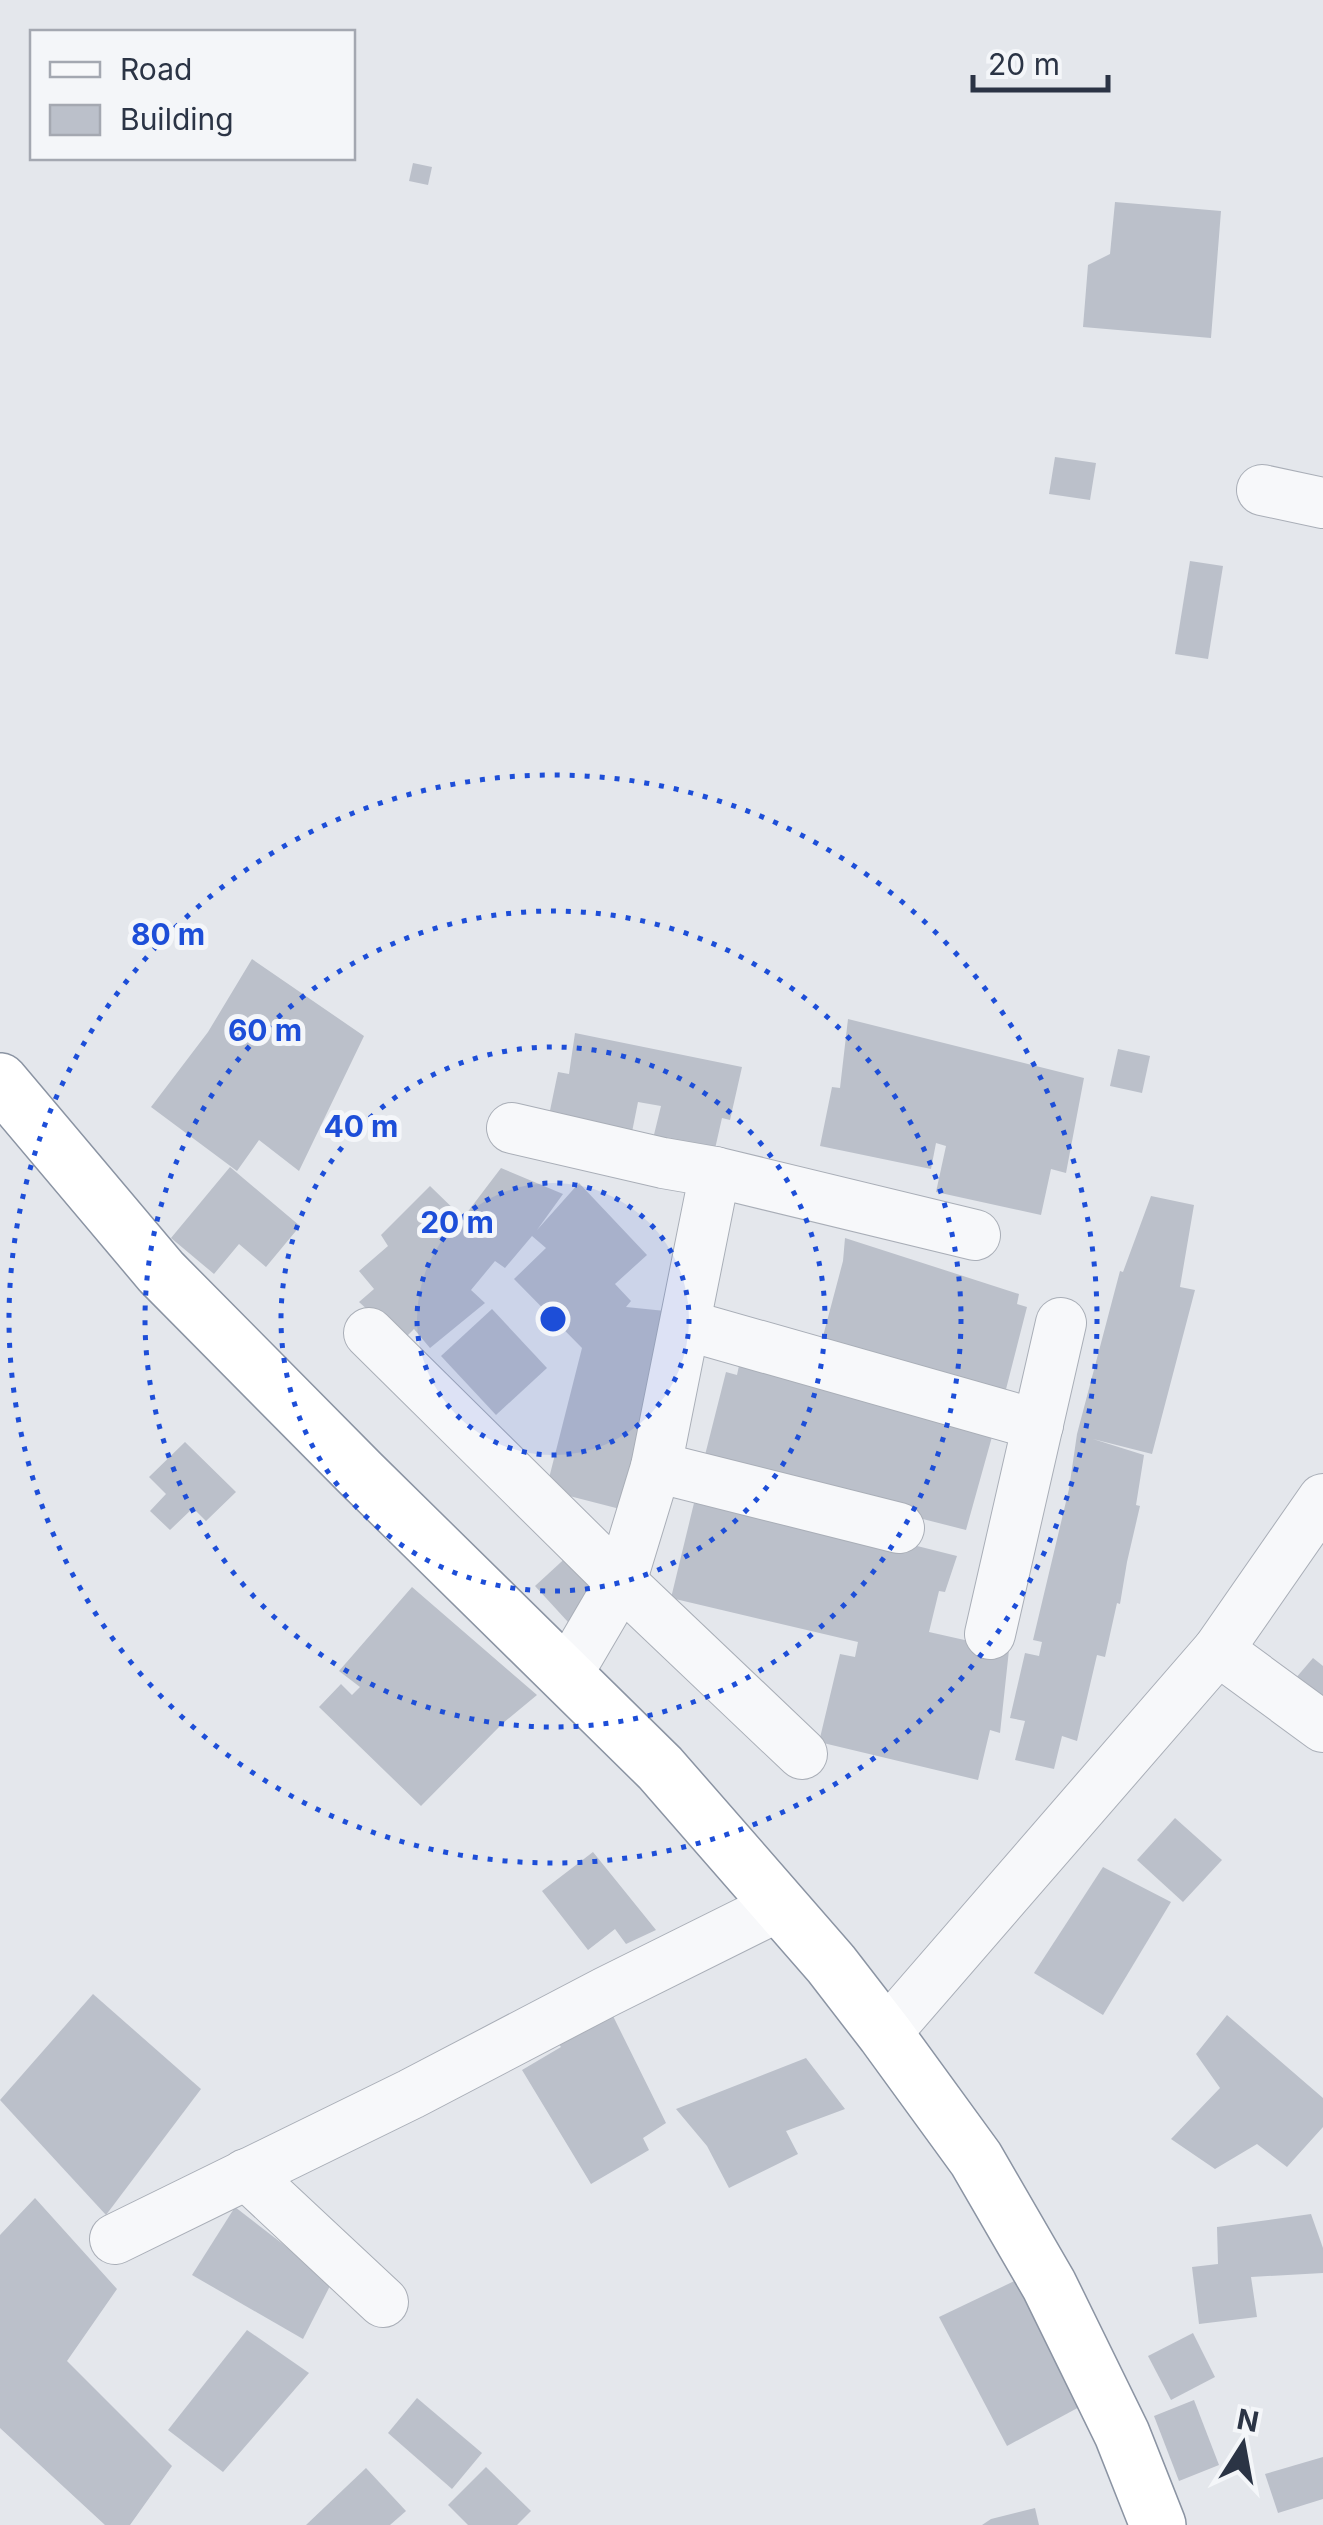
<svg xmlns="http://www.w3.org/2000/svg" width="1323" height="2525" viewBox="0 0 1323 2525" font-family="Inter,sans-serif">
<style>
.building{fill:#bbc0ca}
.lines{fill:none;stroke-linecap:round;stroke-linejoin:round}
.minor-casing{stroke:#a9aeb7;stroke-width:52}
.highway-casing{stroke:#8b94a3;stroke-width:58}
.minor{stroke:#f7f8fa;stroke-width:50}
.highway{stroke:#fff;stroke-width:55}
.ring{fill:none;stroke:#1d4ed8;stroke-width:5;stroke-dasharray:5 10}
.centre{fill:#1d4ed8;stroke:#f4f6f9;stroke-width:5}
.ring-label{font-size:30px;text-anchor:middle;font-weight:bold;fill:#1d4ed8;stroke:#f4f6f9;stroke-width:10;stroke-linejoin:round;paint-order:stroke}
</style>
<rect width="100%" height="100%" fill="#e4e7ec"/>
<!-- building -->
<g class="building">
<path d="M413 163 432 167 428 185 409 181Z"/>
<path d="M1115 202 1221 211 1211 338 1083 327 1088 265 1110 254Z"/>
<path d="M1055 457 1096 463 1090 500 1049 494Z"/>
<path d="M1190 561 1223 566 1208 659 1175 654Z"/>
<path d="M252 959 364 1036 299 1171 259 1140 237 1171 151 1107 208 1032Z"/>
<path d="M848 1019 1084 1078 1066 1173 1051 1169 1041 1215 936 1192 946 1146 936 1143 931 1169 820 1146 832 1087 840 1088Z"/>
<path d="M575 1033 742 1067 730 1120 722 1118 712 1162 651 1147 661 1106 638 1102 630 1142 547 1125 558 1072 569 1074Z"/>
<path d="M1118 1049 1150 1056 1142 1093 1110 1086Z"/>
<path d="M230 1167 300 1226 266 1267 239 1244 214 1274 171 1238Z"/>
<path d="M501 1168 563 1194 537 1230 579 1183 647 1255 615 1284 631 1301 626 1307 675 1312 620 1509 546 1490 582 1348 514 1279 546 1248 532 1236 505 1268 495 1261 471 1290 485 1303 430 1348 414 1329 402 1341 359 1302 374 1289 359 1271 388 1246 381 1235 430 1186 463 1218Z"/>
<path d="M1151 1196 1194 1205 1180 1287 1195 1290 1152 1454 1093 1439 1144 1455 1136 1505 1140 1506 1127 1562 1120 1604 1117 1603 1105 1657 1097 1655 1077 1741 1062 1736 1054 1769 1015 1760 1025 1721 1010 1718 1025 1653 1039 1656 1042 1642 1033 1640 1069 1489 1077 1434 1120 1271 1123 1272Z"/>
<path d="M845 1238 1019 1294 1017 1304 1027 1307 1003 1401 818 1355 843 1261Z"/>
<path d="M492 1309 547 1368 496 1415 441 1356Z"/>
<path d="M740 1361 995 1426 966 1530 703 1463 726 1372 737 1375Z"/>
<path d="M185 1442 236 1492 206 1521 193 1508 170 1530 150 1511 166 1494 149 1477Z"/>
<path d="M714 1495 957 1556 945 1592 939 1591 929 1632 1009 1650 1000 1733 990 1730 978 1780 819 1742 840 1654 855 1657 858 1642 671 1598 694 1503 712 1507Z"/>
<path d="M572 1552 605 1588 568 1622 535 1586Z"/>
<path d="M412 1587 537 1695 503 1723 421 1806 319 1707 341 1684 352 1695 360 1687 339 1671Z"/>
<path d="M1313 1658 1323 1666V1717L1289 1686Z"/>
<path d="M1175 1818 1222 1860 1183 1902 1137 1860Z"/>
<path d="M593 1852 656 1930 626 1944 615 1929 588 1950 542 1891Z"/>
<path d="M1103 1867 1171 1902 1103 2015 1034 1973Z"/>
<path d="M93 1994 201 2089 106 2215 0 2100Z"/>
<path d="M1227 2015 1323 2098V2127L1287 2167 1257 2144 1215 2169 1171 2139 1220 2088 1196 2054Z"/>
<path d="M613 2016 666 2123 643 2138 649 2150 591 2184 522 2070 561 2047 555 2039Z"/>
<path d="M806 2058 845 2109 786 2131 798 2154 729 2188 707 2146 676 2109Z"/>
<path d="M35 2198 117 2289 67 2361 172 2466 130 2525H105L0 2428V2235Z"/>
<path d="M235 2207 332 2282 303 2339 192 2275Z"/>
<path d="M1311 2214 1323 2248V2273L1251 2277 1257 2317 1199 2324 1192 2267 1218 2264 1217 2227Z"/>
<path d="M1027 2275 1083 2405 1007 2446 939 2317Z"/>
<path d="M247 2330 309 2373 223 2472 168 2430Z"/>
<path d="M1193 2333 1215 2377 1171 2400 1148 2356Z"/>
<path d="M417 2398 482 2453 452 2489 388 2433Z"/>
<path d="M1194 2400 1219 2465 1179 2481 1154 2416Z"/>
<path d="M1323 2457V2499L1278 2513 1265 2474Z"/>
<path d="M486 2467 531 2511 517 2525H468L448 2505Z"/>
<path d="M366 2468 406 2511 390 2525H306Z"/>
<path d="M1035 2508 1039 2525H982L991 2519Z"/>
</g>
<g class="lines">
<!-- minor casing -->
<g class="minor-casing">
<g id="minor">
<path d="M1262 490 1323 503"/>
<path d="M512 1128 663 1163 715 1172"/>
<path d="M686 1325 1038 1425"/>
<path d="M369 1333 621 1582 802 1754"/>
<path d="M656 1467 899 1528"/>
<path d="M990 1634 1061 1323"/>
<path d="M1218 1650 1323 1727"/>
<path d="M566 1676 621 1582 656 1467 715 1172 975 1235"/>
<path d="M885 2034 1218 1650 1323 1499"/>
<path d="M246 2174 383 2302"/>
<path d="M115 2239 411 2094 606 1992 781 1905"/>
</g>
</g>
<!-- highway casing -->
<g class="highway-casing">
<path id="highway" d="M0 1081 161 1272 361 1474 660 1768 831 1964 885 2034 976 2159 1049 2285 1122 2434 1158 2525"/>
</g>
<!-- minor -->
<use href="#minor" class="minor"/>
<!-- highway -->
<use href="#highway" class="highway"/>
</g>
<!-- distance rings -->
<circle cx="553" cy="1319" r="136" fill="#1d4ed8" fill-opacity=".12"/>
<g class="ring">
<circle cx="553" cy="1319" r="136"/>
<circle cx="553" cy="1319" r="272"/>
<circle cx="553" cy="1319" r="408"/>
<circle cx="553" cy="1319" r="544"/>
</g>
<circle cx="553" cy="1319" r="15" class="centre"/>
<g class="ring-label">
<text x="168" y="945">80 m</text>
<text x="265" y="1041">60 m</text>
<text x="361" y="1137">40 m</text>
<text x="457" y="1233">20 m</text>
</g>
<!-- legend -->
<rect x="30" y="30" width="325" height="130" fill="#f4f6f9" stroke="#a4a8b1" stroke-width="2.5"/>
<rect x="50" y="62" width="50" height="15" fill="#f7f8fa" stroke="#a4a8b1" stroke-width="2.5"/>
<text x="120" y="80" font-size="30" fill="#2b3445">Road</text>
<rect x="50" y="105" width="50" height="30" fill="#bbc0ca" stroke="#a4a8b1" stroke-width="2.5"/>
<text x="120" y="130" font-size="30" fill="#2b3445">Building</text>
<!-- north arrow -->
<g transform="translate(1243 2445) rotate(11)" stroke="#f4f6f9" stroke-width="8" paint-order="stroke">
<path d="M0-8L18 38L0 25L-18 38Z" fill="#2b3445"/>
<text y="-15" font-size="28" font-weight="bold" text-anchor="middle" fill="#2b3445">N</text>
</g>
<!-- scale -->
<path d="M973 75v15h135v-15" fill="none" stroke="#2b3445" stroke-width="5"/>
<text x="988" y="75" font-size="30" fill="#2b3445" stroke="#f4f6f9" stroke-width="8" paint-order="stroke">20 m</text>
</svg>
